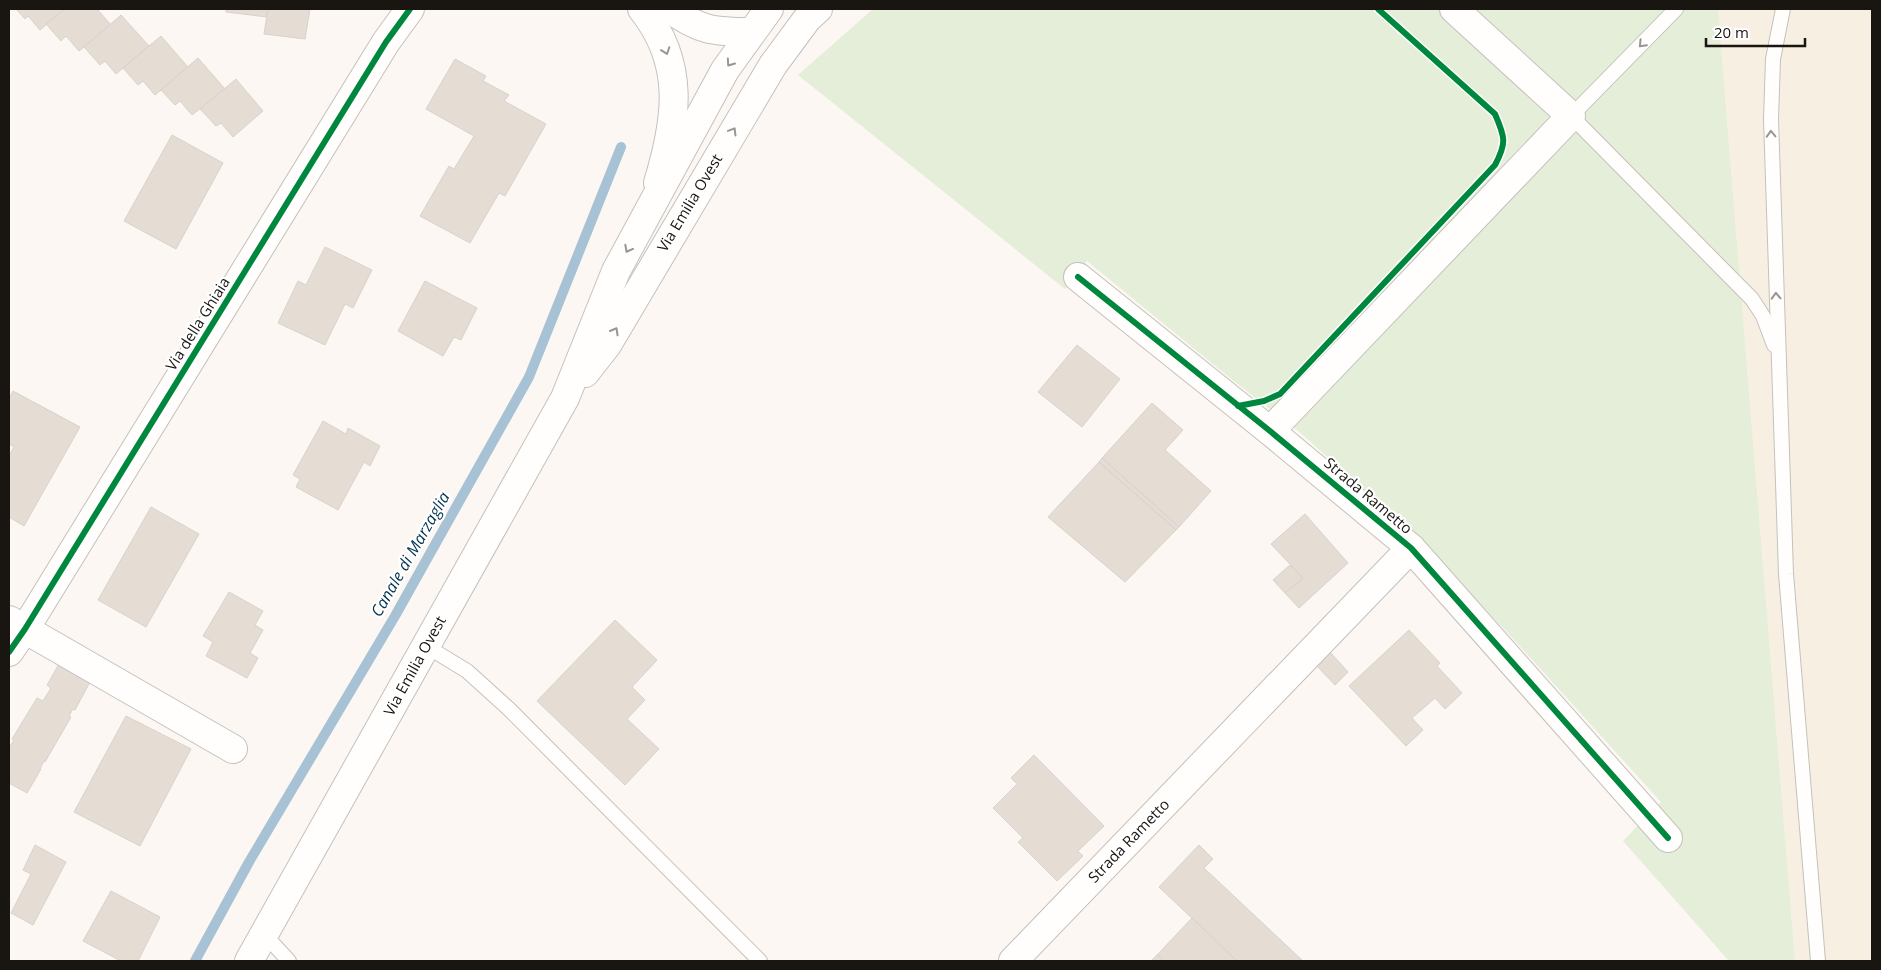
<svg xmlns="http://www.w3.org/2000/svg" width="1881" height="970" viewBox="0 0 1881 970" font-family="'Open Sans',sans-serif">
<style>
.built{fill:#f7efe2}
.green{fill:#e4eed8}
.lines{fill:none;stroke-linecap:round;stroke-linejoin:round}
.stream{stroke:#a7c2d4;stroke-width:10}
.building{fill:#e5ddd4;stroke:#d6d2ce}
.lane-casing{stroke:#c4c1bd;stroke-width:16}
.street-casing{stroke:#c4c1bd;stroke-width:30}
.primary-casing{stroke:#c4c1bd;stroke-width:30}
.lane{stroke:#fffefd;stroke-width:14}
.street{stroke:#fffefd;stroke-width:28}
.primary{stroke:#fffefd;stroke-width:28}
.cycleway-casing{stroke:#fff;stroke-width:9}
.cycleway{stroke:#00873e;stroke-width:6}
.oneway{stroke:#989693}
.labels{text-anchor:middle;stroke-width:4.5;stroke-linejoin:round;paint-order:stroke}
.street-label{font-size:15px;fill:#191612;stroke:#fff}
.water-label{font-size:16px;font-style:italic;fill:#003350;stroke:#fff}
</style>
<rect width="100%" height="100%" fill="#fcf7f2"/>
<!-- built -->
<path class="built" d="M1718 9H1872V961H1795Z"/>
<!-- green -->
<path class="green" d="M873 9H1718L1795 961H1729L1623 841 1661 802 1506 631 1419 541 1302 434 1230 378 1087 261 1065 289 798 75Z"/>
<g class="lines">
<!-- stream -->
<path class="stream" d="M195 961 249 862 395 616 529 377 621 147"/>
</g>
<!-- building -->
<g class="building">
<path d="M16 9H65L40 30 28 16 25 19Z"/>
<path d="M65 9H97L111 25 79 51 66 36 61 41 46 24Z"/>
<path d="M226 9H268L267 17 226 12Z"/>
<path d="M268 9H310L305 39 264 34Z"/>
<path d="M121 15 149 46 116 74 105 61 100 65 84 47Z"/>
<path d="M161 36 188 67 155 95 143 81 138 85 123 68Z"/>
<path d="M198 58 225 89 192 115 180 101 175 105 161 90Z"/>
<path d="M455 59 486 76 483 81 509 95 504 101 546 124 505 196 499 193 470 243 420 216 449 166 454 169 474 136 426 109Z"/>
<path d="M236 79 263 111 233 137 221 123 216 126 200 109Z"/>
<path d="M172 135 223 163 176 249 124 221Z"/>
<path d="M325 247 372 270 353 308 345 304 325 345 278 323 298 281 306 285Z"/>
<path d="M425 281 477 308 461 340 454 337 443 356 398 331Z"/>
<path d="M1077 345 1120 379 1082 427 1038 392Z"/>
<path d="M13 391 80 427 24 526 9 517V456L14 447 9 444V399Z"/>
<path d="M1152 403 1183 430 1165 450 1211 491 1179 527 1102 458Z"/>
<path d="M323 421 346 434 348 428 380 446 370 466 364 462 338 510 296 487 300 479 293 475Z"/>
<path d="M1102 458 1179 527 1176 530 1099 462Z"/>
<path d="M1099 462 1176 530 1125 582 1048 517Z"/>
<path d="M151 507 199 534 146 627 98 600Z"/>
<path d="M1305 514 1348 563 1299 608 1285 593 1303 578 1271 544Z"/>
<path d="M1290 565 1303 578 1285 593 1273 580Z"/>
<path d="M229 592 263 611 255 625 263 630 250 653 258 658 247 678 206 656 213 642 203 636Z"/>
<path d="M615 620 657 660 632 687 645 700 627 719 659 749 625 785 537 701Z"/>
<path d="M1409 630 1440 663 1437 666 1462 693 1445 709 1435 698 1412 718 1423 730 1406 746 1349 686Z"/>
<path d="M1330 652 1348 672 1335 685 1316 665Z"/>
<path d="M59 664 90 682 75 710 73 709 69 716 71 717 45 762 44 761 40 769H41L27 793 9 783V748L14 740 12 739 37 698 43 701 51 688 47 685Z"/>
<path d="M126 716 191 749 140 846 74 812Z"/>
<path d="M1034 755 1104 826 1078 851 1083 856 1057 881 1018 842 1023 838 993 808 1017 784 1011 778Z"/>
<path d="M35 845 66 862 33 925 11 913 31 874 23 870Z"/>
<path d="M1199 845 1213 859 1204 868 1303 961H1237L1159 887Z"/>
<path d="M111 891 160 917 138 961H121L83 941Z"/>
<path d="M1192 918 1237 961H1164L1157 955Z"/>
<path d="M1157 955 1164 961H1151Z"/>
</g>
<g class="lines">
<!-- lane casing -->
<g class="lane-casing">
<g id="lane">
<path d="M1676 9 1571 116 1752 299 1763 316 1774 345"/>
<path d="M1783 9 1773 59 1771 119 1786 574 1818 961"/>
<path d="M426 646 467 671 509 709 760 961"/>
<path d="M264 934 289 961"/>
</g>
</g>
<!-- street casing -->
<g class="street-casing">
<g id="street">
<path d="M642 9C686 64 677 120 658 183"/>
<path d="M670 9C700 31 715 32 751 32"/>
<path d="M1078 277 1270 431 1411 548 1668 838"/>
<path d="M1270 431 1571 116 1454 9"/>
<path d="M9 620 233 749"/>
<path d="M9 652 25 629 386 42 410 9"/>
<path d="M1013 961 1411 548"/>
</g>
</g>
<!-- primary casing -->
<g class="primary-casing">
<g id="primary">
<path d="M585 373 607 345 773 65 807 19 818 9"/>
<path d="M249 961 565 398 616 271 725 70 769 9"/>
</g>
</g>
<!-- lane -->
<use href="#lane" class="lane"/>
<!-- street -->
<use href="#street" class="street"/>
<!-- primary -->
<use href="#primary" class="primary"/>
<!-- cycleway casing -->
<g class="cycleway-casing">
<g id="cycleway">
<path d="M1078 277 1270 431 1411 548 1668 838"/>
<path d="M1238 406 1264 401 1280 394 1495 165C1507 143 1505 137 1495 114L1378 9"/>
<path d="M9 652 25 629 386 42 410 9"/>
</g>
</g>
<!-- cycleway -->
<use href="#cycleway" class="cycleway"/>
</g>
<!-- one-way arrows -->
<defs><path id="oneway-chevron" d="M-2-3.5L2.5 0L-2 3.5" fill="none" stroke-width="1.6" stroke-linecap="round" stroke-linejoin="round" transform="scale(1.25)"/></defs>
<g class="oneway">
<use href="#oneway-chevron" transform="translate(1642 44) rotate(134)"/>
<use href="#oneway-chevron" transform="translate(666 51) rotate(71)"/>
<use href="#oneway-chevron" transform="translate(730 63) rotate(125)"/>
<use href="#oneway-chevron" transform="translate(733 131) rotate(-59)"/>
<use href="#oneway-chevron" transform="translate(1771 134) rotate(-92)"/>
<use href="#oneway-chevron" transform="translate(628 249) rotate(118)"/>
<use href="#oneway-chevron" transform="translate(1776 296) rotate(-92)"/>
<use href="#oneway-chevron" transform="translate(615 331) rotate(-60)"/>
</g>
<g class="labels">
<!-- street labels -->
<g class="street-label">
<text transform="translate(690 203) rotate(-59)" y="5">Via Emilia Ovest</text>
<text transform="translate(198 324) rotate(-58)" y="5">Via della Ghiaia</text>
<text transform="translate(1368 496) rotate(40)" y="5">Strada Rametto</text>
<text transform="translate(415 666) rotate(-61)" y="5">Via Emilia Ovest</text>
<text transform="translate(1129 841) rotate(-46)" y="5">Strada Rametto</text>
</g>
<!-- water labels -->
<g class="water-label">
<text transform="translate(410 554) rotate(-60)" y="6">Canale di Marzaglia</text>
</g>
</g>
<!-- border -->
<rect width="1881" height="970" fill="none" stroke="#191612" stroke-width="20"/>
<!-- scale -->
<path d="M1706 38v8h99v-8" fill="none" stroke="#191612" stroke-width="2.5"/>
<text x="1714" y="38" font-size="15" fill="#191612" stroke="#ffffff" stroke-width="4" paint-order="stroke">20 m</text>
</svg>
